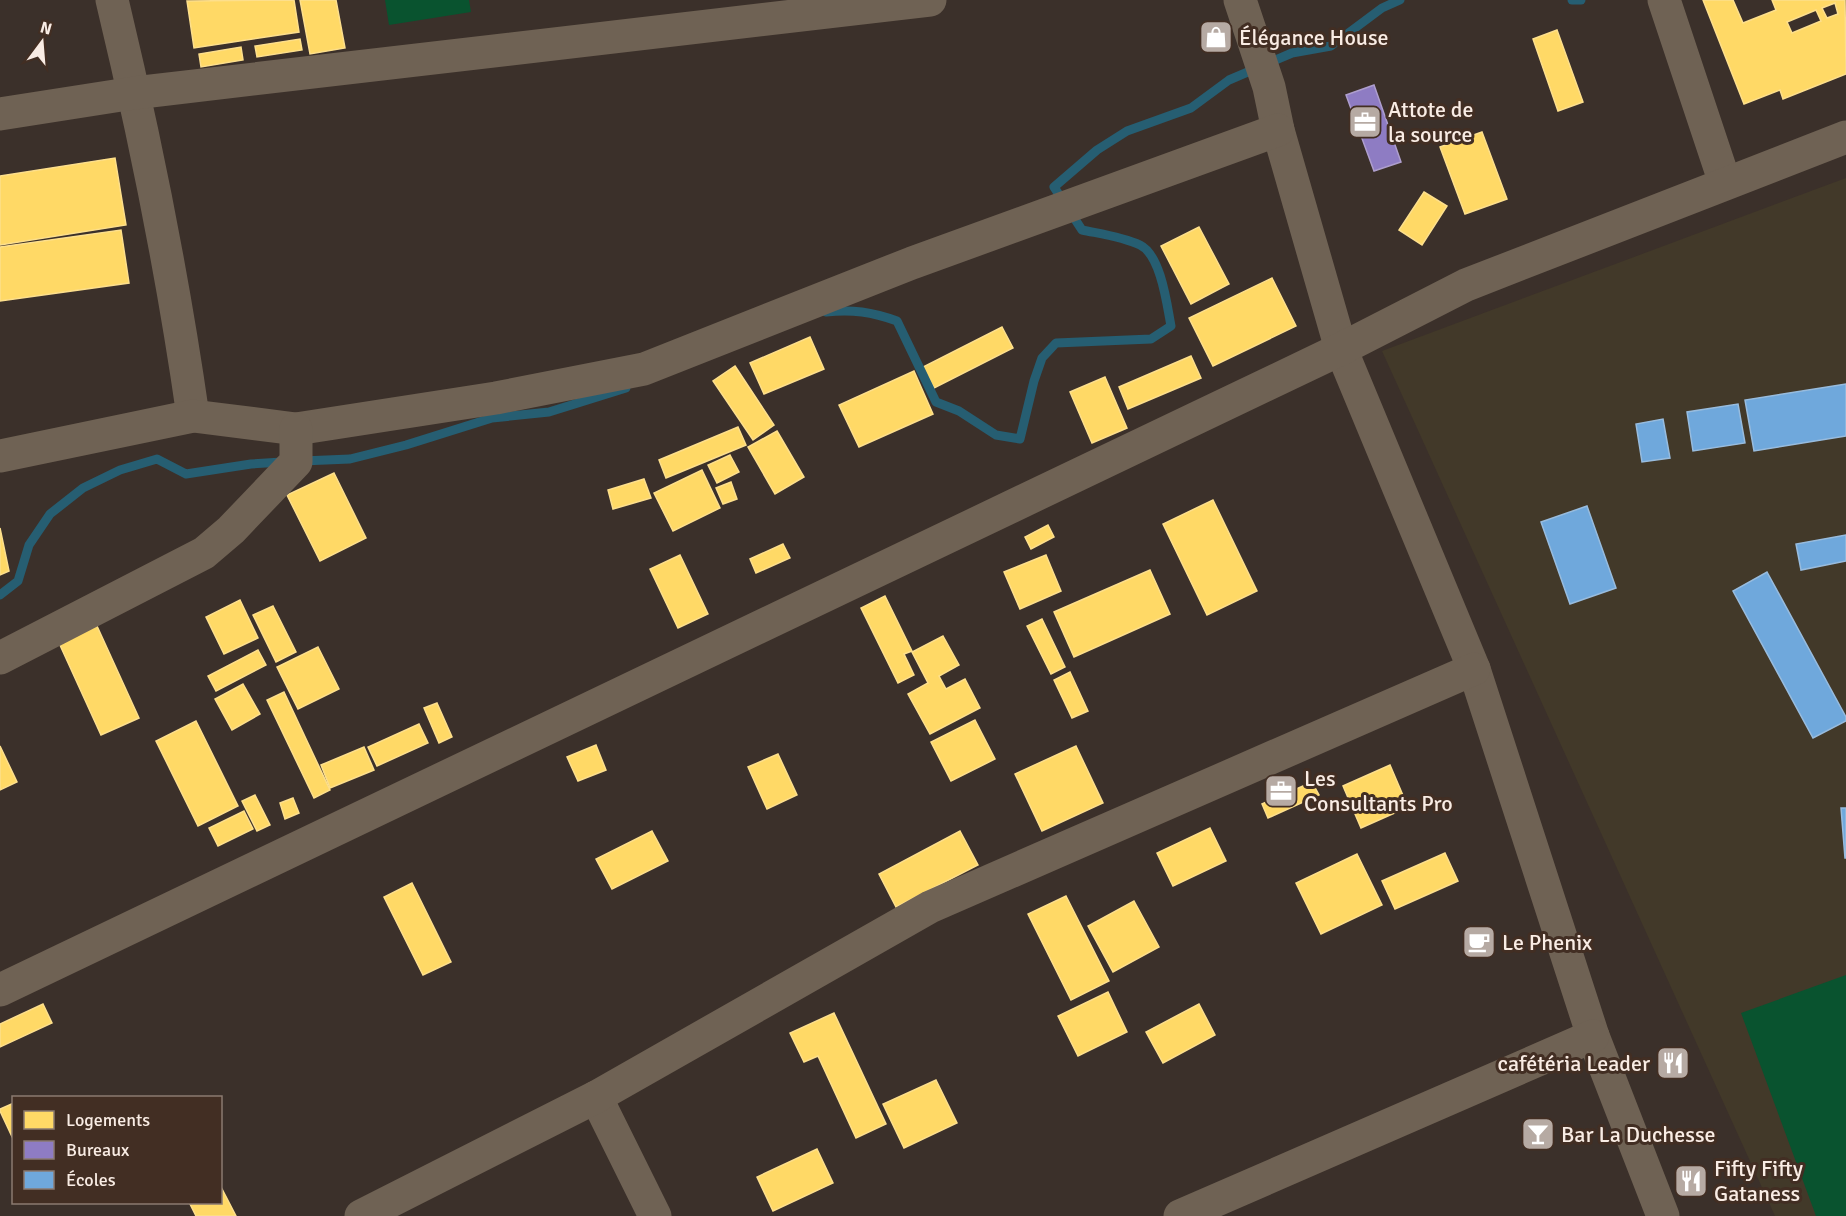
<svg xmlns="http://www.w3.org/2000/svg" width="1846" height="1216" viewBox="0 0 1846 1216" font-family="Signika,sans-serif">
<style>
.education{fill:#423929}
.green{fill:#09532f}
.homes{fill:#ffd966;stroke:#fddf8c;stroke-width:1.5;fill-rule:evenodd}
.offices{fill:#8e7cc3;stroke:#ae9ecd;stroke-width:1.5}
.schools{fill:#6fa8dc;stroke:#98bcde;stroke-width:1.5}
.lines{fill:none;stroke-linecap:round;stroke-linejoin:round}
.stream{stroke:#265e72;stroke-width:9}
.minor{stroke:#6f6254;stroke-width:33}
.labels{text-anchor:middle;stroke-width:6;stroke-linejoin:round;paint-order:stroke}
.poi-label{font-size:22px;fill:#f9ece4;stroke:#422e23;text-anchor:start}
</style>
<rect width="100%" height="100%" fill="#3b302a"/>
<!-- education -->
<path class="education" d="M1846 178V1216H1775L1382 351Z"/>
<!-- green -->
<g class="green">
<path d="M385 0H469L471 12 389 25Z"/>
<path d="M1846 975V1216H1816L1741 1013Z"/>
</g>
<!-- homes -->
<g class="homes">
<path d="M294 0 299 32 194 48 187 1Z"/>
<path d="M300 0H336L345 48 310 54Z"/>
<path d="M1703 0H1733L1743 23 1776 10 1772 0H1845L1846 74 1783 99 1780 90 1744 104ZM1835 3 1838 14 1827 18 1822 8ZM1816 10 1821 21 1792 33 1787 22Z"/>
<path d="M1557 30 1583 102 1558 111 1533 39Z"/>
<path d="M300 39 302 50 257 57 255 46Z"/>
<path d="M241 47 243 60 201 67 199 54Z"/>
<path d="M1482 132 1507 199 1465 214 1440 147Z"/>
<path d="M115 158 126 225 0 245V176Z"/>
<path d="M1424 192 1447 206 1422 245 1399 230Z"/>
<path d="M1199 227 1229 284 1191 304 1161 246Z"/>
<path d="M121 230 129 283 0 301V247Z"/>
<path d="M1272 278 1296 326 1213 366 1189 318Z"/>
<path d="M1002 327 1013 348 934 388 923 367Z"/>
<path d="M810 337 824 369 764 394 750 363Z"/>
<path d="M1191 356 1201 378 1128 409 1119 387Z"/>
<path d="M735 366 774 425 753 440 713 381Z"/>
<path d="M914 371 933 414 859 447 839 405Z"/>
<path d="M1105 377 1127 428 1092 443 1070 392Z"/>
<path d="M738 427 746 445 666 478 659 460Z"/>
<path d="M777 431 804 477 775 494 748 447Z"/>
<path d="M730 455 739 472 717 483 708 465Z"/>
<path d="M702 470 720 508 673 531 654 493Z"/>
<path d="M334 473 366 538 320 561 287 495Z"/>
<path d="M644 479 651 498 613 509 608 490Z"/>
<path d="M731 482 737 499 723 504 716 488Z"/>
<path d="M1213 500 1257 591 1207 615 1163 524Z"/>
<path d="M1048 525 1054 537 1031 549 1025 537Z"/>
<path d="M0 528 9 571 0 575Z"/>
<path d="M783 544 790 558 756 573 750 559Z"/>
<path d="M680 555 708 614 678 628 650 569Z"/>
<path d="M1046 555 1061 591 1020 609 1004 572Z"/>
<path d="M1150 570 1170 614 1074 657 1054 612Z"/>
<path d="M885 596 912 651 904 654 914 675 898 683 861 608Z"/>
<path d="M240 600 258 638 224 654 206 617Z"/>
<path d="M273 606 296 652 276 662 253 615Z"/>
<path d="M1042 619 1065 667 1051 674 1027 626Z"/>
<path d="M97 626 139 718 101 735 59 643Z"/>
<path d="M943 636 959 665 939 676 946 689 965 679 980 708 930 734 908 694 928 683 912 652Z"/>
<path d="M318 647 339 689 298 709 277 667Z"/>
<path d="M258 650 266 665 216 691 208 676Z"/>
<path d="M1070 672 1088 711 1072 718 1054 680Z"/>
<path d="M243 684 260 714 232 730 215 699Z"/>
<path d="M284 692 330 790 314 798 267 700Z"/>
<path d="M437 703 452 737 439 743 424 708Z"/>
<path d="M975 720 995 759 951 781 931 742Z"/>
<path d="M196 721 238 806 198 826 156 741Z"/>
<path d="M419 724 428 743 377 766 368 747Z"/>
<path d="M596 745 606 770 578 781 567 757Z"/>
<path d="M0 746 17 782 0 790Z"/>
<path d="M1076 746 1103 803 1042 831 1015 774Z"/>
<path d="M364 747 374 770 330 788 321 765Z"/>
<path d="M778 754 797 795 767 809 748 767Z"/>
<path d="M1390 765 1408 807 1361 828 1343 786Z"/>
<path d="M1312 782 1319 795 1268 818 1262 804Z"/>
<path d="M255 795 270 825 257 831 242 801Z"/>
<path d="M293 798 299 813 285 819 280 803Z"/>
<path d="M244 811 253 829 218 846 209 828Z"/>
<path d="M1210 828 1226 861 1173 886 1157 853Z"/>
<path d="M652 831 668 861 612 889 596 859Z"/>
<path d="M960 831 978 865 896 907 879 874Z"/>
<path d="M1445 853 1458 881 1395 909 1382 881Z"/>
<path d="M1357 854 1382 905 1321 934 1296 883Z"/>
<path d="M412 883 451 962 423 975 384 897Z"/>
<path d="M1066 896 1109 981 1071 1000 1028 914Z"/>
<path d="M1134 901 1159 947 1113 972 1088 926Z"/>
<path d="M1108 992 1127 1032 1078 1056 1058 1016Z"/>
<path d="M43 1004 52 1023 0 1047V1024Z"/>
<path d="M1199 1004 1215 1035 1163 1063 1146 1032Z"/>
<path d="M834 1013 886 1124 856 1138 818 1056 804 1062 790 1033Z"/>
<path d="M936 1080 957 1123 904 1148 883 1104Z"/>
<path d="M14 1103V1141L0 1111V1109Z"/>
<path d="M817 1149 833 1183 773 1211 757 1177Z"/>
<path d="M220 1185 236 1216H196L189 1202H220Z"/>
</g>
<!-- offices -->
<path class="offices" d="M1374 85 1401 162 1374 171 1346 95Z"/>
<!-- schools -->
<g class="schools">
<path d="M1846 384V436L1754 451 1745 400Z"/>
<path d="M1738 404 1745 443 1693 451 1687 412Z"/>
<path d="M1663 419 1670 458 1642 462 1636 424Z"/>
<path d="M1587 506 1616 588 1570 604 1541 522Z"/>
<path d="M1846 535V561L1801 570 1796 544Z"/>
<path d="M1767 572 1846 717V721L1813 738 1733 591Z"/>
<path d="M1841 808H1846V858H1845Z"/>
</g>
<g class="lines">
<!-- stream -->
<g class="stream">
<path d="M1572 0H1581"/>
<path d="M826 312C852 309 872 312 897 321L936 402 959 411 996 435 1020 439 1034 381 1042 358 1056 343 1151 339 1171 326C1167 305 1161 255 1140 245 1123 237 1101 234 1082 230L1054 187 1097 150 1127 131 1191 108 1229 80 1292 53 1331 46 1382 8 1400 0"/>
<path d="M302 461 350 459 406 445 492 418 549 412 626 388"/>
<path d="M0 595 18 581 29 545 50 514 83 488 120 470 157 459 186 474 251 464 282 462"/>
</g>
<!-- minor -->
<g class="minor">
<path d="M112 0C145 137 173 276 193 416"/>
<path d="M1240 0 1269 87 1278 130 1341 349 1474 669 1593 1036 1663 1216"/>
<path d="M1664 0 1725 183"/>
<path d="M0 114 134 93 930 0"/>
<path d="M0 456 193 416 296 429 496 398 644 369 912 263 1278 130"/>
<path d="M0 658 204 553 231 530 296 462V429"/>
<path d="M0 990 1341 349 1466 285 1846 137"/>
<path d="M596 1097 655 1216"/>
<path d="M361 1216 596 1097 930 907 1474 669"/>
<path d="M1180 1216 1593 1036"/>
</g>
</g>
<!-- icons -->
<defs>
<g id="shop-square" transform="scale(1.725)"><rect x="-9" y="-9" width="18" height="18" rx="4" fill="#b6aaa3" stroke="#422e23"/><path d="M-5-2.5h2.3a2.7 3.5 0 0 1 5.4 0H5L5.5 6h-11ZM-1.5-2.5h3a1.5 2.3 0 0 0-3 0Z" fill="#fff"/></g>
<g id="office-square" transform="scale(1.725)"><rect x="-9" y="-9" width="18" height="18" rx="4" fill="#b6aaa3" stroke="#422e23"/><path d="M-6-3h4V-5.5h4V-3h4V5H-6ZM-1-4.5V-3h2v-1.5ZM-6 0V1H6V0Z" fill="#fff"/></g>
<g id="cafe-square" transform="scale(1.725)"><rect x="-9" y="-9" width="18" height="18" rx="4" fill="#b6aaa3" stroke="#422e23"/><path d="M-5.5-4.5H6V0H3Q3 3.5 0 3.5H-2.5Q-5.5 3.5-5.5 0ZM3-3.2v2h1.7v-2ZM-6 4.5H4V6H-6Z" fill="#fff"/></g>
<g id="restaurant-square" transform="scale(1.725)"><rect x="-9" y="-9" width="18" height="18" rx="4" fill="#b6aaa3" stroke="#422e23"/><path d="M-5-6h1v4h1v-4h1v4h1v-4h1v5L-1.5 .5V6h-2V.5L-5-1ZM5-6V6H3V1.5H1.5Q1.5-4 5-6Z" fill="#fff"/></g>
<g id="bar-square" transform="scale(1.725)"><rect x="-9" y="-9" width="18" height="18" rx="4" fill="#b6aaa3" stroke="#422e23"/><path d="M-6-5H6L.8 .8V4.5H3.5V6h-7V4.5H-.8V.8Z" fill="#fff"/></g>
</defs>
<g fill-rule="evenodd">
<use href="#shop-square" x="1216" y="37"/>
<use href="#office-square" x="1365" y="122"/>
<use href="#office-square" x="1281" y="791"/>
<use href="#cafe-square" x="1479" y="942"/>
<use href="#restaurant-square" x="1673" y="1063"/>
<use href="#bar-square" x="1538" y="1134"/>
<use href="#restaurant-square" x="1691" y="1181"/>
</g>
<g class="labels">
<!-- poi labels -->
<g class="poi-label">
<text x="1239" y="45">Élégance House</text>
<text x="1388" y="117">Attote de<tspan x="1388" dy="25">la source</tspan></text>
<text x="1304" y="786">Les<tspan x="1304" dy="25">Consultants Pro</tspan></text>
<text x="1502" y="950">Le Phenix</text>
<text x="1650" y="1071" text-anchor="end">cafétéria Leader</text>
<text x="1561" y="1142">Bar La Duchesse</text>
<text x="1714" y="1176">Fifty Fifty<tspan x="1714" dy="25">Gataness</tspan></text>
</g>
</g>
<!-- legend -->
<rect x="12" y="1096" width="210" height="108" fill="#422e23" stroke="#8b7a70" stroke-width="1.5"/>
<rect x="24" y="1111" width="30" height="18" fill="#ffd966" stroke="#8b7a70" stroke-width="1.5"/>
<text x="66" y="1126" font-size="18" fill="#f9ece4">Logements</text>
<rect x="24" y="1141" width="30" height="18" fill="#8e7cc3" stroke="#8b7a70" stroke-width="1.5"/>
<text x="66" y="1156" font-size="18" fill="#f9ece4">Bureaux</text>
<rect x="24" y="1171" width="30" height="18" fill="#6fa8dc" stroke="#8b7a70" stroke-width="1.5"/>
<text x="66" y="1186" font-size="18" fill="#f9ece4">Écoles</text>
<!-- north arrow -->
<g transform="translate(42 42) rotate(16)" stroke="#422e23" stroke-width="4.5" paint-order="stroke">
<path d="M0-4.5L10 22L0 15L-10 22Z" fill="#f9ece4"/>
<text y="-9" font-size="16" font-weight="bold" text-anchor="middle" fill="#f9ece4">N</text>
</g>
</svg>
